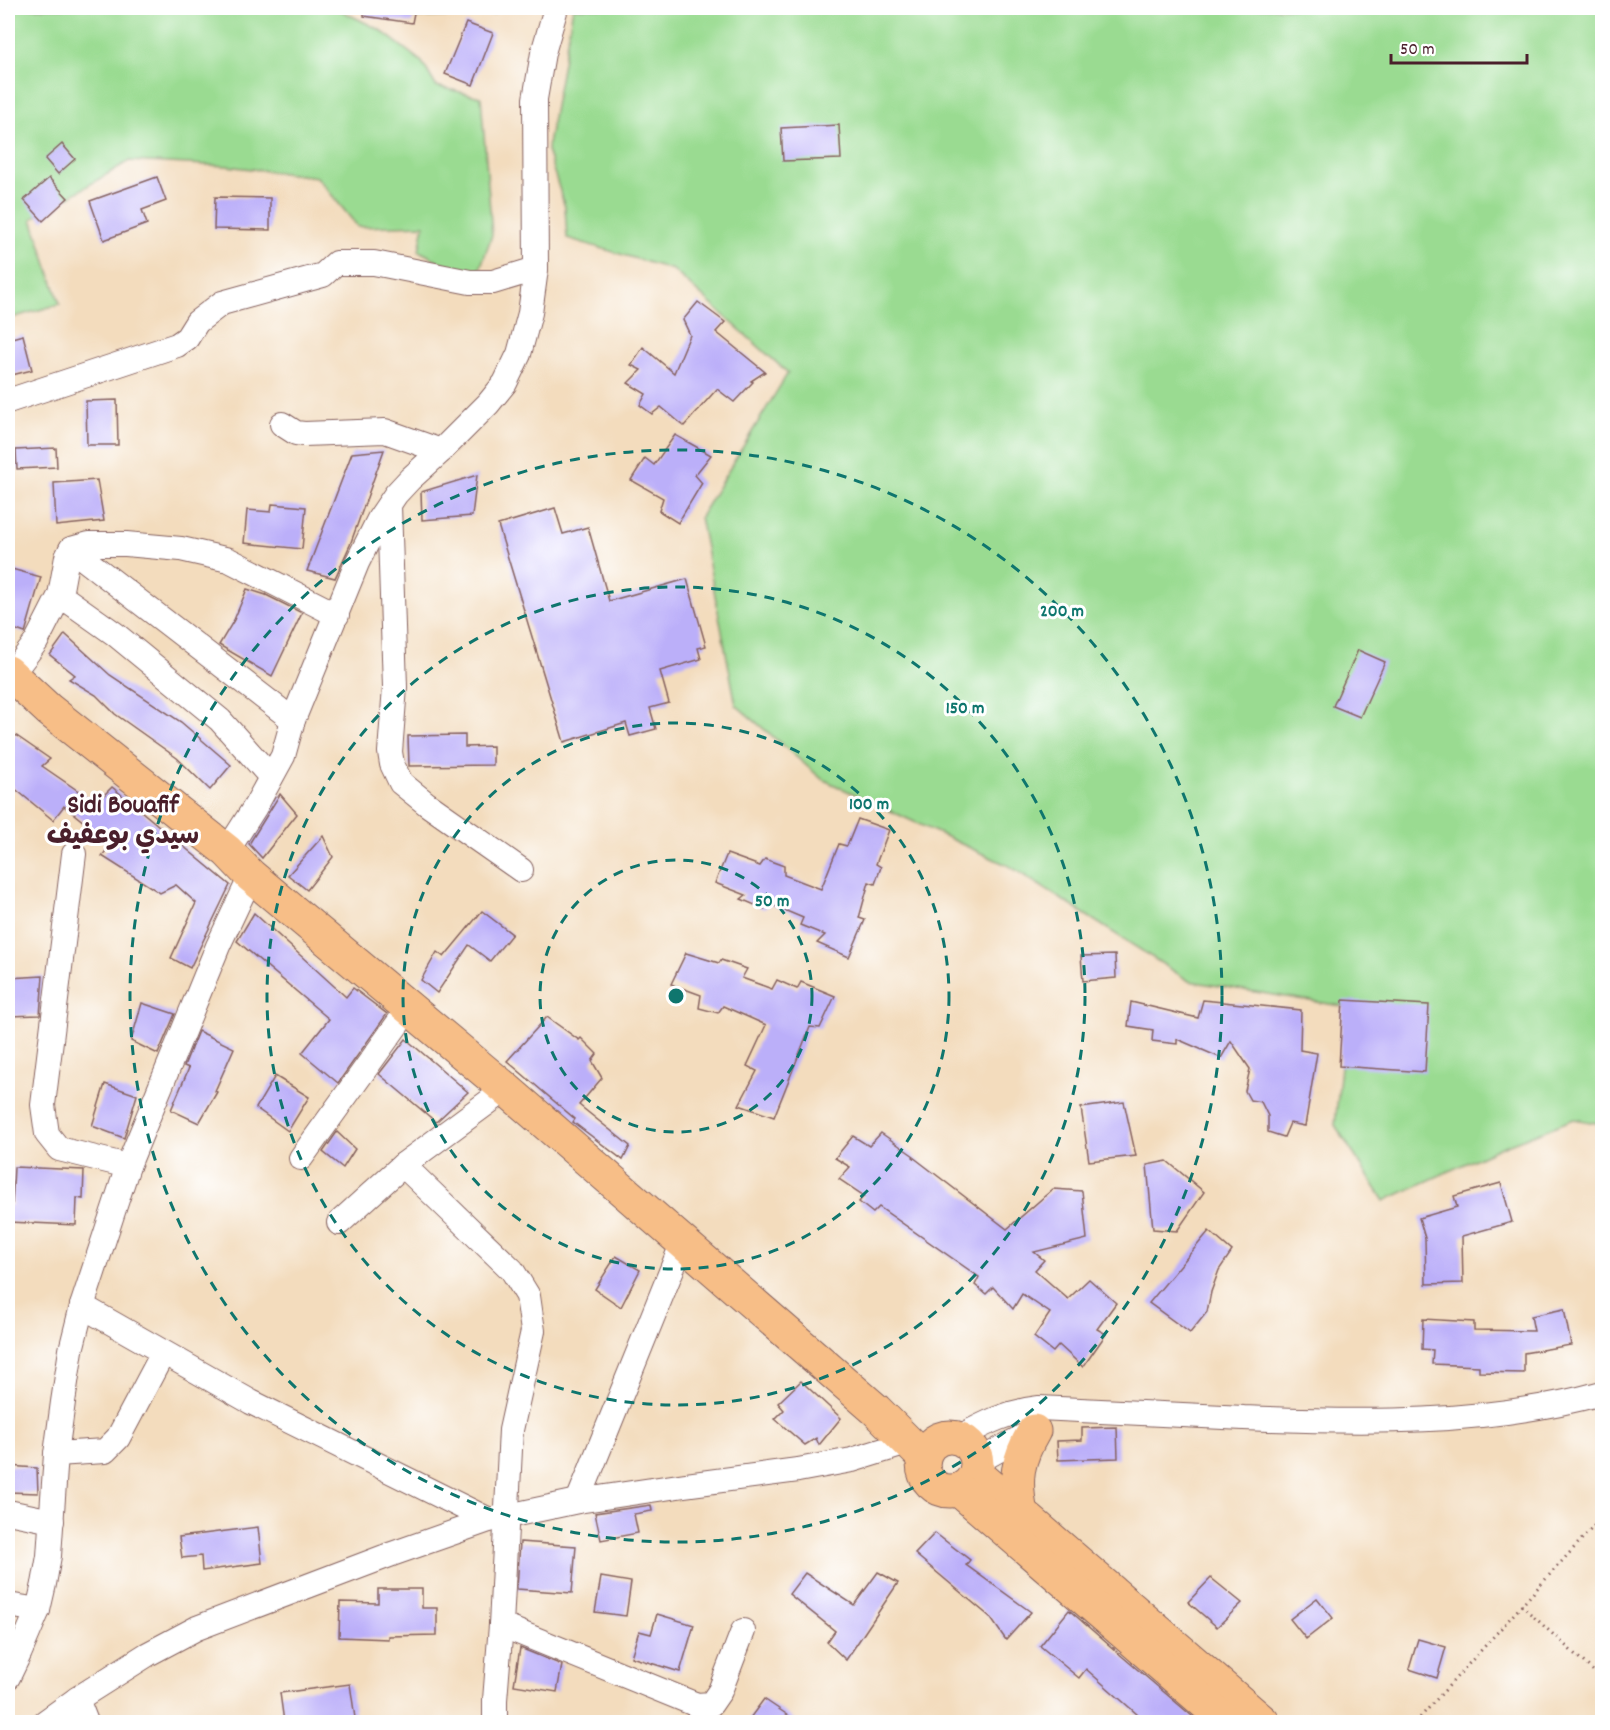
<svg xmlns="http://www.w3.org/2000/svg" width="1610" height="1730" viewBox="0 0 1610 1730" font-family="Dekko,'Playpen Sans Arabic',sans-serif">
<style>
.green{fill:#9adb91;stroke:#727d5e;stroke-width:1.5}
.building{fill:#bbaff9}
.lines{fill:none;stroke-linecap:round;stroke-linejoin:round}
.minor-casing{stroke:#85615e;stroke-width:26}
.highway-casing{stroke:#85615e;stroke-width:35}
.path{stroke:#85615e;stroke-width:3;stroke-dasharray:1.5 4.5;stroke-linecap:butt}
.minor{stroke:#fff;stroke-width:24}
.highway{stroke:#f7be87;stroke-width:33}
.ring{fill:none;stroke:#0f766e;stroke-width:3;stroke-dasharray:10 8}
.labels{text-anchor:middle;stroke-width:6;stroke-linejoin:round;paint-order:stroke}
.quarter-label{font-size:27px;font-weight:bold;fill:#4a1f2b;stroke:#fff}
.centre{fill:#0f766e;stroke:#fff;stroke-width:3}
.ring-label{font-size:18px;text-anchor:middle;font-weight:bold;fill:#0f766e;stroke:#fff;stroke-width:6;stroke-linejoin:round;paint-order:stroke}
</style>
<rect width="100%" height="100%" fill="#fff"/>
<filter id="ink" filterUnits="userSpaceOnUse"><feTurbulence type="fractalNoise" baseFrequency=".0167" numOctaves="2"/><feDisplacementMap in="SourceGraphic" scale="12" xChannelSelector="R" yChannelSelector="G"/><feConvolveMatrix kernelMatrix="1 2 1 2 8 2 1 2 1" color-interpolation-filters="sRGB"/></filter>
<filter id="wash" filterUnits="userSpaceOnUse"><feTurbulence type="fractalNoise" baseFrequency=".008" numOctaves="4" result="noise"/><feDisplacementMap in="SourceGraphic" scale="24" xChannelSelector="R" yChannelSelector="G"/><feGaussianBlur stdDeviation="1.35" result="paint"/><feColorMatrix in="noise" values="0 0 0 0 0 0 0 0 0 0 0 0 0 0 0 0 0 1.4 0 .05"/><feComposite in="paint" operator="in"/></filter>
<g filter="url(#wash)">
<rect width="100%" height="100%" fill="#f3dcbd"/>
<!-- green -->
<g class="green">
<path d="M8 8H336L380 30 422 62 436 86 481 97 492 235 476 280 419 251 424 225 358 227 317 177 227 166 129 161 32 219 60 304 8 319Z"/>
<path d="M412 8H498L494 14 411 18Z"/>
<path d="M573 8H1602V1124L1574 1119 1499 1148 1384 1201 1335 1125 1347 1007 1189 981 1011 867 822 779 736 705 700 517 788 373 673 270 567 238 565 207 547 150Z"/>
</g>
<g id="blocks">
<!-- building -->
<g class="building">
<path d="M364 8H415L412 23 364 16Z"/>
<path d="M466 23 493 33 473 85 445 74Z"/>
<path d="M839 125 841 159 783 161 781 128Z"/>
<path d="M62 144 75 159 58 174 45 159Z"/>
<path d="M157 177 166 201 142 210 147 224 104 240 90 201Z"/>
<path d="M49 178 68 198 43 221 24 200Z"/>
<path d="M215 197 270 198V230L214 229Z"/>
<path d="M698 302 725 322 716 332 765 372 751 381 753 382 734 402 717 389 684 426 661 407 652 414 640 405 646 394 628 383 641 370 631 365 643 347 674 373 690 335 683 320Z"/>
<path d="M23 335 32 370 8 376V339Z"/>
<path d="M117 400 118 445H87L86 401Z"/>
<path d="M675 435 711 455 695 475 702 483 678 523 659 511 663 498 631 480 645 458 654 465Z"/>
<path d="M56 448 57 467 17 469 16 450Z"/>
<path d="M384 450 350 545 335 578 307 571 352 453Z"/>
<path d="M477 475 472 516 422 520 421 492Z"/>
<path d="M97 480 104 521 56 526 54 483Z"/>
<path d="M272 504 306 507 302 549 244 543 247 510 271 512Z"/>
<path d="M555 508 563 534 588 527 609 601 687 579 706 646 698 648 701 659 660 671 669 703 650 708 656 729 630 736 626 723 564 742 498 525Z"/>
<path d="M8 568 41 577 25 633 8 627Z"/>
<path d="M247 589 266 595 302 613 272 676 219 645 234 620Z"/>
<path d="M65 634 110 675 181 722 231 765 210 790 177 758 115 714 96 695 69 679 75 675 50 655Z"/>
<path d="M1358 650 1385 662 1360 717 1333 706Z"/>
<path d="M8 730 50 759 42 766 96 803 112 787 230 885 190 968 171 958 196 903 176 885 160 893 102 856 111 844 64 806 53 820 8 783Z"/>
<path d="M465 735V747L493 746V765L409 766 408 736Z"/>
<path d="M280 794 297 814 262 858 249 844Z"/>
<path d="M858 819 889 830 876 864 881 867 875 884 869 882 859 918 865 920 849 957 817 943 825 935 800 925 803 918 770 904 764 909 741 899 746 895 715 883 727 854 760 866 765 859 784 866V875L821 889 839 844 847 846Z"/>
<path d="M323 836 333 857 307 890 288 875Z"/>
<path d="M482 911 512 934 490 961 469 945 437 993 421 980 437 952 444 957Z"/>
<path d="M254 913 346 997 353 988 387 1014 338 1083 302 1053 329 1019 237 941Z"/>
<path d="M686 953 719 963 721 960 747 969 742 978 772 989 777 980 797 989 801 982 835 996 820 1028 810 1027 774 1117 739 1105 757 1071 747 1066 766 1025 723 1006 718 1013 699 1008 701 995 671 984Z"/>
<path d="M1115 955 1116 978 1083 981 1081 956Z"/>
<path d="M43 976 40 1015 8 1016V978Z"/>
<path d="M1203 1000 1301 1010 1300 1050 1317 1053 1305 1126 1290 1123 1284 1137 1268 1132V1116L1261 1102 1250 1100 1245 1091 1250 1069 1231 1041 1221 1058 1177 1039V1044L1152 1041 1153 1030 1128 1026 1131 1002 1198 1018Z"/>
<path d="M1343 1000 1429 1005 1425 1072 1339 1066Z"/>
<path d="M142 1003 175 1014 158 1054 131 1041Z"/>
<path d="M547 1017 579 1040 581 1038 597 1054 592 1061 602 1078 579 1105 630 1146 623 1160 573 1122 575 1119 507 1061Z"/>
<path d="M198 1031 234 1048 215 1091 217 1092 199 1123 171 1110 189 1068 184 1066Z"/>
<path d="M406 1039 468 1092 436 1122 379 1074Z"/>
<path d="M275 1076 309 1097 288 1131 256 1108Z"/>
<path d="M105 1084 137 1095 124 1138 92 1126Z"/>
<path d="M1124 1102 1136 1156 1089 1161 1081 1108Z"/>
<path d="M337 1132 355 1149 343 1168 323 1152Z"/>
<path d="M881 1133 914 1156 913 1157 1007 1229 1053 1189 1082 1191 1087 1239 1034 1252 1044 1260 1035 1270 1068 1299 1089 1279 1116 1303 1097 1329 1106 1334 1083 1367 1059 1345 1053 1352 1034 1337 1050 1313 1022 1294 1013 1309 993 1287 986 1294 975 1285 979 1277 879 1207 873 1213 859 1202 864 1196 839 1179 850 1167 835 1158 853 1136 869 1146Z"/>
<path d="M1167 1161 1204 1192 1177 1231 1153 1229 1147 1165Z"/>
<path d="M14 1167 84 1170 83 1199 77 1198 76 1225 8 1222V1205L12 1206Z"/>
<path d="M1501 1183 1512 1222 1462 1236 1463 1283 1426 1284 1425 1238 1419 1218 1457 1207 1454 1196Z"/>
<path d="M1209 1231 1232 1251 1219 1270 1211 1292 1207 1312 1190 1333 1149 1303Z"/>
<path d="M616 1256 640 1270 621 1307 595 1289Z"/>
<path d="M1564 1309 1571 1345 1524 1353V1373L1479 1372V1366L1432 1364 1433 1350 1422 1349 1423 1319 1474 1322V1330L1534 1331 1531 1316Z"/>
<path d="M801 1381 841 1418 819 1445 816 1438 805 1445 775 1419 784 1410 778 1403Z"/>
<path d="M1117 1427 1118 1458 1058 1460 1057 1441 1082 1440V1428Z"/>
<path d="M8 1466 37 1468 38 1493 8 1492Z"/>
<path d="M651 1505 652 1511 634 1514 638 1533 601 1540 595 1513Z"/>
<path d="M258 1527 262 1563 202 1571 201 1556 182 1558 179 1537Z"/>
<path d="M935 1533 970 1560 966 1565 1031 1612 1006 1640 990 1617 915 1554Z"/>
<path d="M520 1542 576 1546 572 1593 517 1589Z"/>
<path d="M878 1572 898 1583 846 1660 827 1642 835 1631 789 1594 805 1573 854 1605Z"/>
<path d="M601 1577 631 1582 626 1616 595 1612Z"/>
<path d="M1211 1578 1242 1603 1217 1627 1188 1602Z"/>
<path d="M378 1589H422V1608H437V1635L388 1636V1639L339 1637 340 1602 378 1603Z"/>
<path d="M1317 1598 1333 1618 1306 1639 1290 1619Z"/>
<path d="M1069 1610 1117 1652 1199 1722H1146L1086 1669 1079 1678 1040 1646Z"/>
<path d="M657 1614 694 1625 680 1672 631 1657 639 1631 651 1634Z"/>
<path d="M1418 1639 1446 1647 1437 1678 1409 1669Z"/>
<path d="M520 1648 562 1665 557 1692 514 1685Z"/>
<path d="M350 1684 355 1718 318 1722H284L280 1693Z"/>
<path d="M764 1699 798 1722H747Z"/>
</g>
</g>
</g>
<g filter="url(#ink)">
<use href="#blocks" fill-opacity="0" stroke="#85615e" stroke-width="1.5"/>
<g class="lines">
<!-- minor casing -->
<g class="minor-casing">
<g id="minor">
<path d="M8 401 177 345 187 338 197 322 222 303 323 275 336 263H374L470 282H493L536 269"/>
<path d="M282 424 296 433 304 434 385 431 441 451"/>
<path d="M389 505 395 687 390 752 392 764 401 783 427 804 521 870"/>
<path d="M60 595 67 557 71 549"/>
<path d="M11 675 36 642 60 595 115 634 220 720 271 777"/>
<path d="M293 720 71 549 89 544H126L181 549 229 560 337 615"/>
<path d="M227 851 255 807 283 756 293 720 357 563 379 519 396 494 410 479 441 451 488 404 505 383 519 354 530 313 536 269 535 99 543 53 556 8"/>
<path d="M74 854 43 1105 47 1134 59 1149 128 1166"/>
<path d="M301 1158 409 1008"/>
<path d="M403 1165 512 1270 528 1296 533 1331 511 1430 501 1625 495 1700V1722"/>
<path d="M339 1223 403 1165 506 1089"/>
<path d="M82 1306 251 1402 489 1520"/>
<path d="M958 1438C985 1423 1009 1411 1039 1408 1108 1412 1176 1415 1244 1418 1364 1423 1486 1425 1602 1393"/>
<path d="M56 1454 105 1451 118 1438 163 1353"/>
<path d="M977 1462 1036 1429"/>
<path d="M578 1501 683 1242"/>
<path d="M8 1512 52 1521"/>
<path d="M8 1605 38 1610"/>
<path d="M501 1625 697 1705 711 1704 720 1691 743 1631"/>
<path d="M8 1677 20 1652 38 1610 44 1584 49 1556 56 1454 63 1402 71 1350 82 1306 128 1166 218 946 251 876"/>
<path d="M77 1699 86 1722"/>
<path d="M45 1722 77 1699 148 1654 197 1628 392 1554 489 1520 578 1501 685 1485 798 1470 852 1460 907 1443"/>
</g>
</g>
<!-- highway casing -->
<g class="highway-casing">
<g id="highway">
<path d="M8 672 49 710 227 851 251 876 506 1089 876 1410 924 1458"/>
<circle cx="950" cy="1464" r="27"/>
<path d="M976 1474 1263 1722"/>
<path d="M959 1490 1227 1722"/>
<path d="M1021 1513C1014 1479 1017 1460 1034 1431"/>
</g>
</g>
<!-- path -->
<g class="path">
<path d="M1521 1605 1602 1679"/>
<path d="M1416 1722 1602 1517"/>
</g>
<!-- minor -->
<use href="#minor" class="minor"/>
<!-- highway -->
<use href="#highway" class="highway"/>
</g>
</g>
<!-- distance rings -->
<g class="ring">
<circle cx="676" cy="996" r="136"/>
<circle cx="676" cy="996" r="273"/>
<circle cx="676" cy="996" r="409"/>
<circle cx="676" cy="996" r="546"/>
</g>
<g class="labels">
<!-- quarter labels -->
<g class="quarter-label">
<text x="123" y="812">Sidi Bouafif<tspan x="123" dy="31">سيدي بوعفيف</tspan></text>
</g>
</g>
<circle cx="676" cy="996" r="9" class="centre"/>
<g class="ring-label">
<text x="1062" y="616">200 m</text>
<text x="965" y="713">150 m</text>
<text x="869" y="809">100 m</text>
<text x="772" y="906">50 m</text>
</g>
<!-- margin -->
<rect width="1610" height="1730" fill="none" stroke="#fff" stroke-width="30"/>
<!-- scale -->
<path d="M1391 54v9h136v-9" fill="none" stroke="#4a1f2b" stroke-width="3"/>
<text x="1400" y="54" font-size="18" fill="#4a1f2b" stroke="#ffffff" stroke-width="4.5" paint-order="stroke">50 m</text>
</svg>
